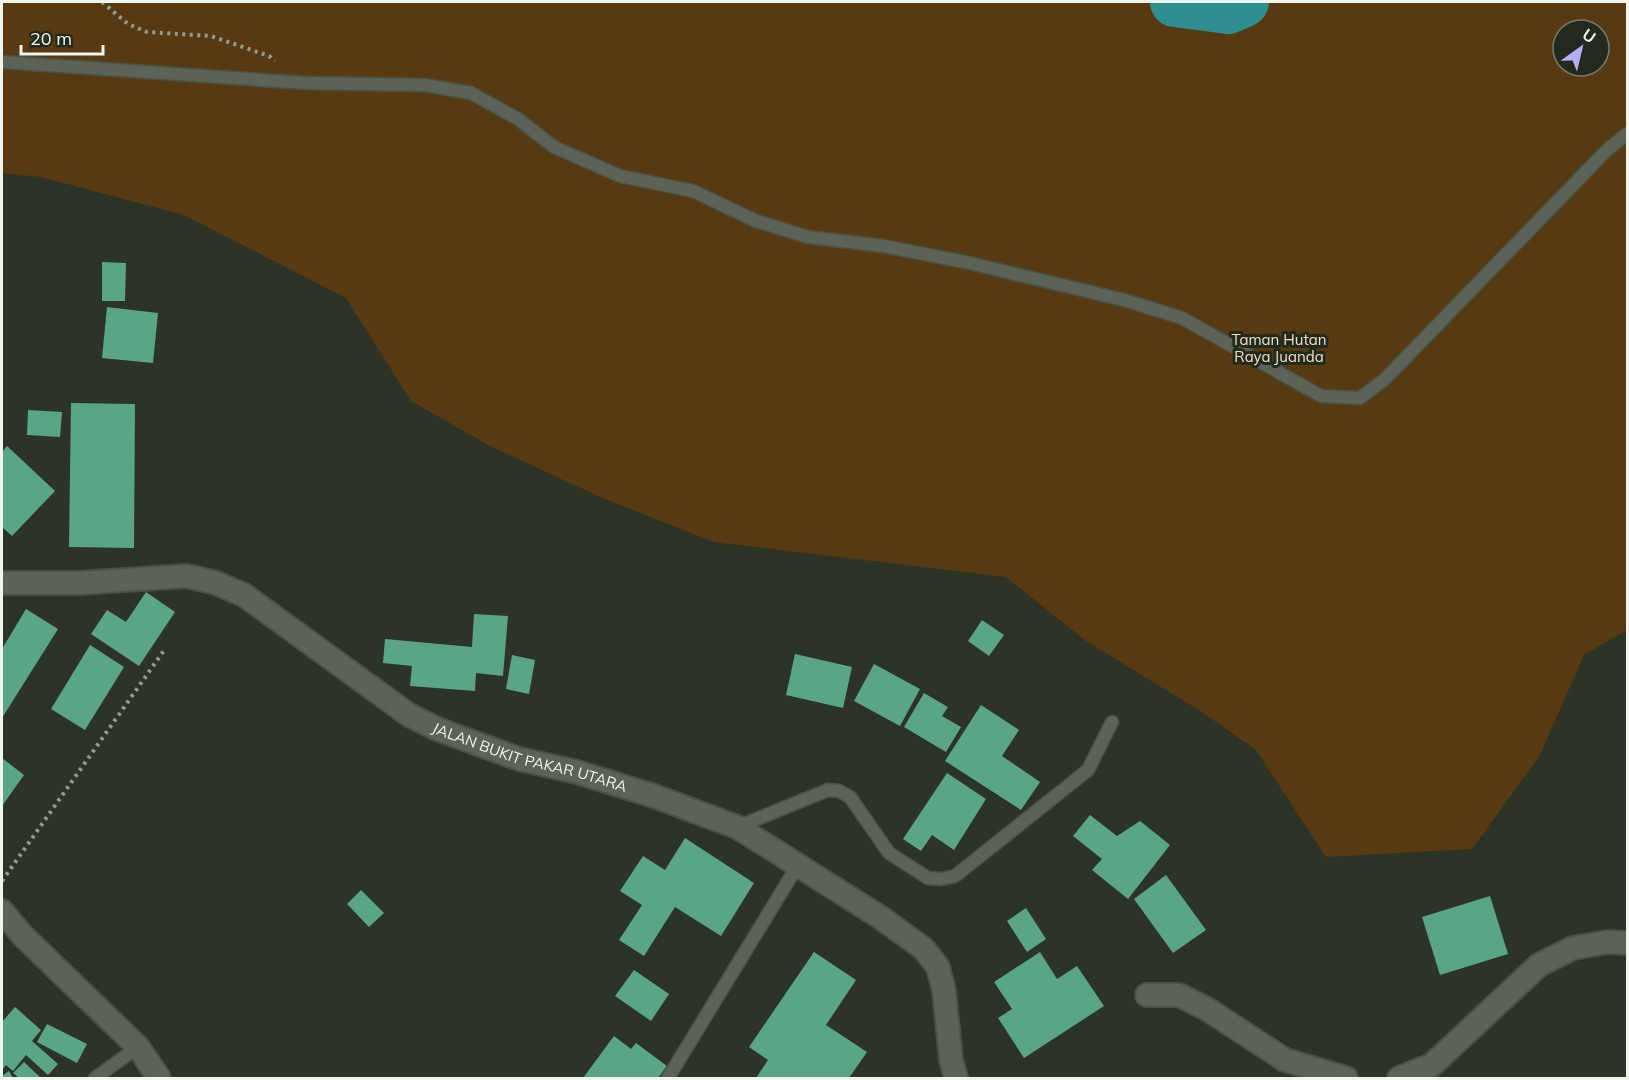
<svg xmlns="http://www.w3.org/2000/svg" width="1629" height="1080" viewBox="0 0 1629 1080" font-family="Mulish,sans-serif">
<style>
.green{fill:#573a11;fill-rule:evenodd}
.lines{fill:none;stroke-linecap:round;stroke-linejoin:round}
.river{stroke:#2e8e90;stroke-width:50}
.building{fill:#5ba587}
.service-casing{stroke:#495045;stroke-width:15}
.minor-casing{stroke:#495045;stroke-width:26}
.path{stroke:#949b91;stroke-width:4;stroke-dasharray:3 4.5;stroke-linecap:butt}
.service{stroke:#5a6356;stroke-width:12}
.minor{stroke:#5a6356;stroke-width:22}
.labels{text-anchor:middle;stroke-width:6;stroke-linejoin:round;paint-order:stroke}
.park-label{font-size:15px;fill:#f7dec1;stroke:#222a1e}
.street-label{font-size:15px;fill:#f0f6ee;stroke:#222a1e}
</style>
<rect width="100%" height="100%" fill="#2c3428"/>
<!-- green -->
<path class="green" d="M2 2H1627V630L1584 655 1539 757 1472 849 1326 857 1256 750 1202 712 1086 641 1006 577 714 542 600 497 490 446 411 401 346 298 184 215 41 177 2 173ZM1563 30H1599V66H1563Z"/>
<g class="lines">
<!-- river -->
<path class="river" d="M1175 2 1228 9 1244 2"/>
</g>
<!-- building -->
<g class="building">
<path d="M102 262 126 263 125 301H102Z"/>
<path d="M107 307 158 313 153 363 102 358Z"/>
<path d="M71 403 135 404 134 548 69 547Z"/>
<path d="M28 410 62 412 60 437 27 435Z"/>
<path d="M7 446 55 491 12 536 2 527V452Z"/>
<path d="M146 592 175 612 139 666 91 634 107 610 126 622Z"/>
<path d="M26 609 58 629 2 718V649Z"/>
<path d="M474 614 508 616 503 676 476 673 475 691 410 686 412 666 383 663 385 639 472 647Z"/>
<path d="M982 620 1004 635 989 656 968 641Z"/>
<path d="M90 645 124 667 85 730 51 709Z"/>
<path d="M795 654 852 667 843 708 786 695Z"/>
<path d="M512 655 535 660 529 694 506 689Z"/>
<path d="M874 664 920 689 900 726 854 701Z"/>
<path d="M924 693 948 707 942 716 961 727 946 752 904 727Z"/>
<path d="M981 705 1019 730 1002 756 1040 782 1021 810 945 761Z"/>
<path d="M2 758 24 775 2 806Z"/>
<path d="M947 773 986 799 954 850 932 835 921 851 903 839Z"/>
<path d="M1090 815 1117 836 1140 821 1170 845 1128 899 1092 870 1102 859 1073 836Z"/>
<path d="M685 838 754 883 721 936 675 907 644 956 619 940 642 905 620 891 643 856 665 870Z"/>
<path d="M1166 875 1206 930 1173 953 1134 899Z"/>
<path d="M361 890 384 913 369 927 347 904Z"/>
<path d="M1490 896 1508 954 1440 975 1422 917Z"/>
<path d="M1026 908 1046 939 1027 952 1007 921Z"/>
<path d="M814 952 856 980 826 1025 867 1052 849 1078H756L768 1060 749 1047Z"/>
<path d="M1040 952 1057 979 1077 966 1104 1006 1024 1058 998 1018 1012 1009 994 982Z"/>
<path d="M634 970 669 994 651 1021 615 996Z"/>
<path d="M15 1007 41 1030 32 1041 58 1064 48 1075 26 1055 13 1071 6 1065 2 1070V1022Z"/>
<path d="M47 1024 87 1044 77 1063 37 1042Z"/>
<path d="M614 1036 631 1049 636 1043 667 1066 658 1078H583Z"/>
<path d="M24 1062 41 1078H19L13 1073Z"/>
<path d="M9 1071 13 1078H2V1076Z"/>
</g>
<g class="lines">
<!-- service casing -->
<g class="service-casing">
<g id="service">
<path d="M2 62 306 83 425 85 471 93 518 119 554 147 620 176 693 191 756 221 808 237 883 246 965 262 1124 300 1182 318 1321 396 1360 398 1385 379 1607 150 1628 133"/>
<path d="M737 827 828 790 839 791 850 797 889 853 928 878 941 879 955 876 1088 770 1112 722"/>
<path d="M95 1078 138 1047"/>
<path d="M668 1078 798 865"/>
</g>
</g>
<!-- minor casing -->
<g class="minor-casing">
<g id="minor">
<path id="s1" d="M2 583H79L187 576 216 583 244 595 409 715 437 729 519 759 577 772 654 796 737 827 880 917 924 949 938 967 944 991 951 1060 956 1078"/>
<path d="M2 911 23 936 138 1047 159 1078"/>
<path d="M1147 995H1179L1207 1009 1285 1060 1346 1078"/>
<path d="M1399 1078 1432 1065 1539 965 1573 948 1607 942 1628 943"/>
</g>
</g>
<!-- path -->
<g class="path">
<path d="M102 2 128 24 147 32 211 36 269 56 275 61"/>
<path d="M2 881 165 649"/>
</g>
<!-- service -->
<use href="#service" class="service"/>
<!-- minor -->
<use href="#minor" class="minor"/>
</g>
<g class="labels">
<!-- park labels -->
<g class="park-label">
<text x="1279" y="345">Taman Hutan<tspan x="1279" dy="17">Raya Juanda</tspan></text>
</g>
<!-- street labels -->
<g class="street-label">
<text dy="5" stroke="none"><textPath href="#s1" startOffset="578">JALAN BUKIT PAKAR UTARA</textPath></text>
</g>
</g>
<!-- border -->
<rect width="1629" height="1080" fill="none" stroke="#f0f6ee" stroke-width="6"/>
<!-- north arrow -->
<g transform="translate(1581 48) rotate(34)"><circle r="28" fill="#222a1e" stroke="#747c71" stroke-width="1.5"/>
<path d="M0-4.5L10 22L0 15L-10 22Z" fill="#b8abf7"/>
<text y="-9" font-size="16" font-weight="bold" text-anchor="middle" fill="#f0f6ee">U</text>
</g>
<!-- scale -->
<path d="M21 45v9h82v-9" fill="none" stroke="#f0f6ee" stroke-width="3"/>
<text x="30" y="45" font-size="18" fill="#f0f6ee" stroke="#222a1e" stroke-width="4.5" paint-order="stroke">20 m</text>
</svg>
